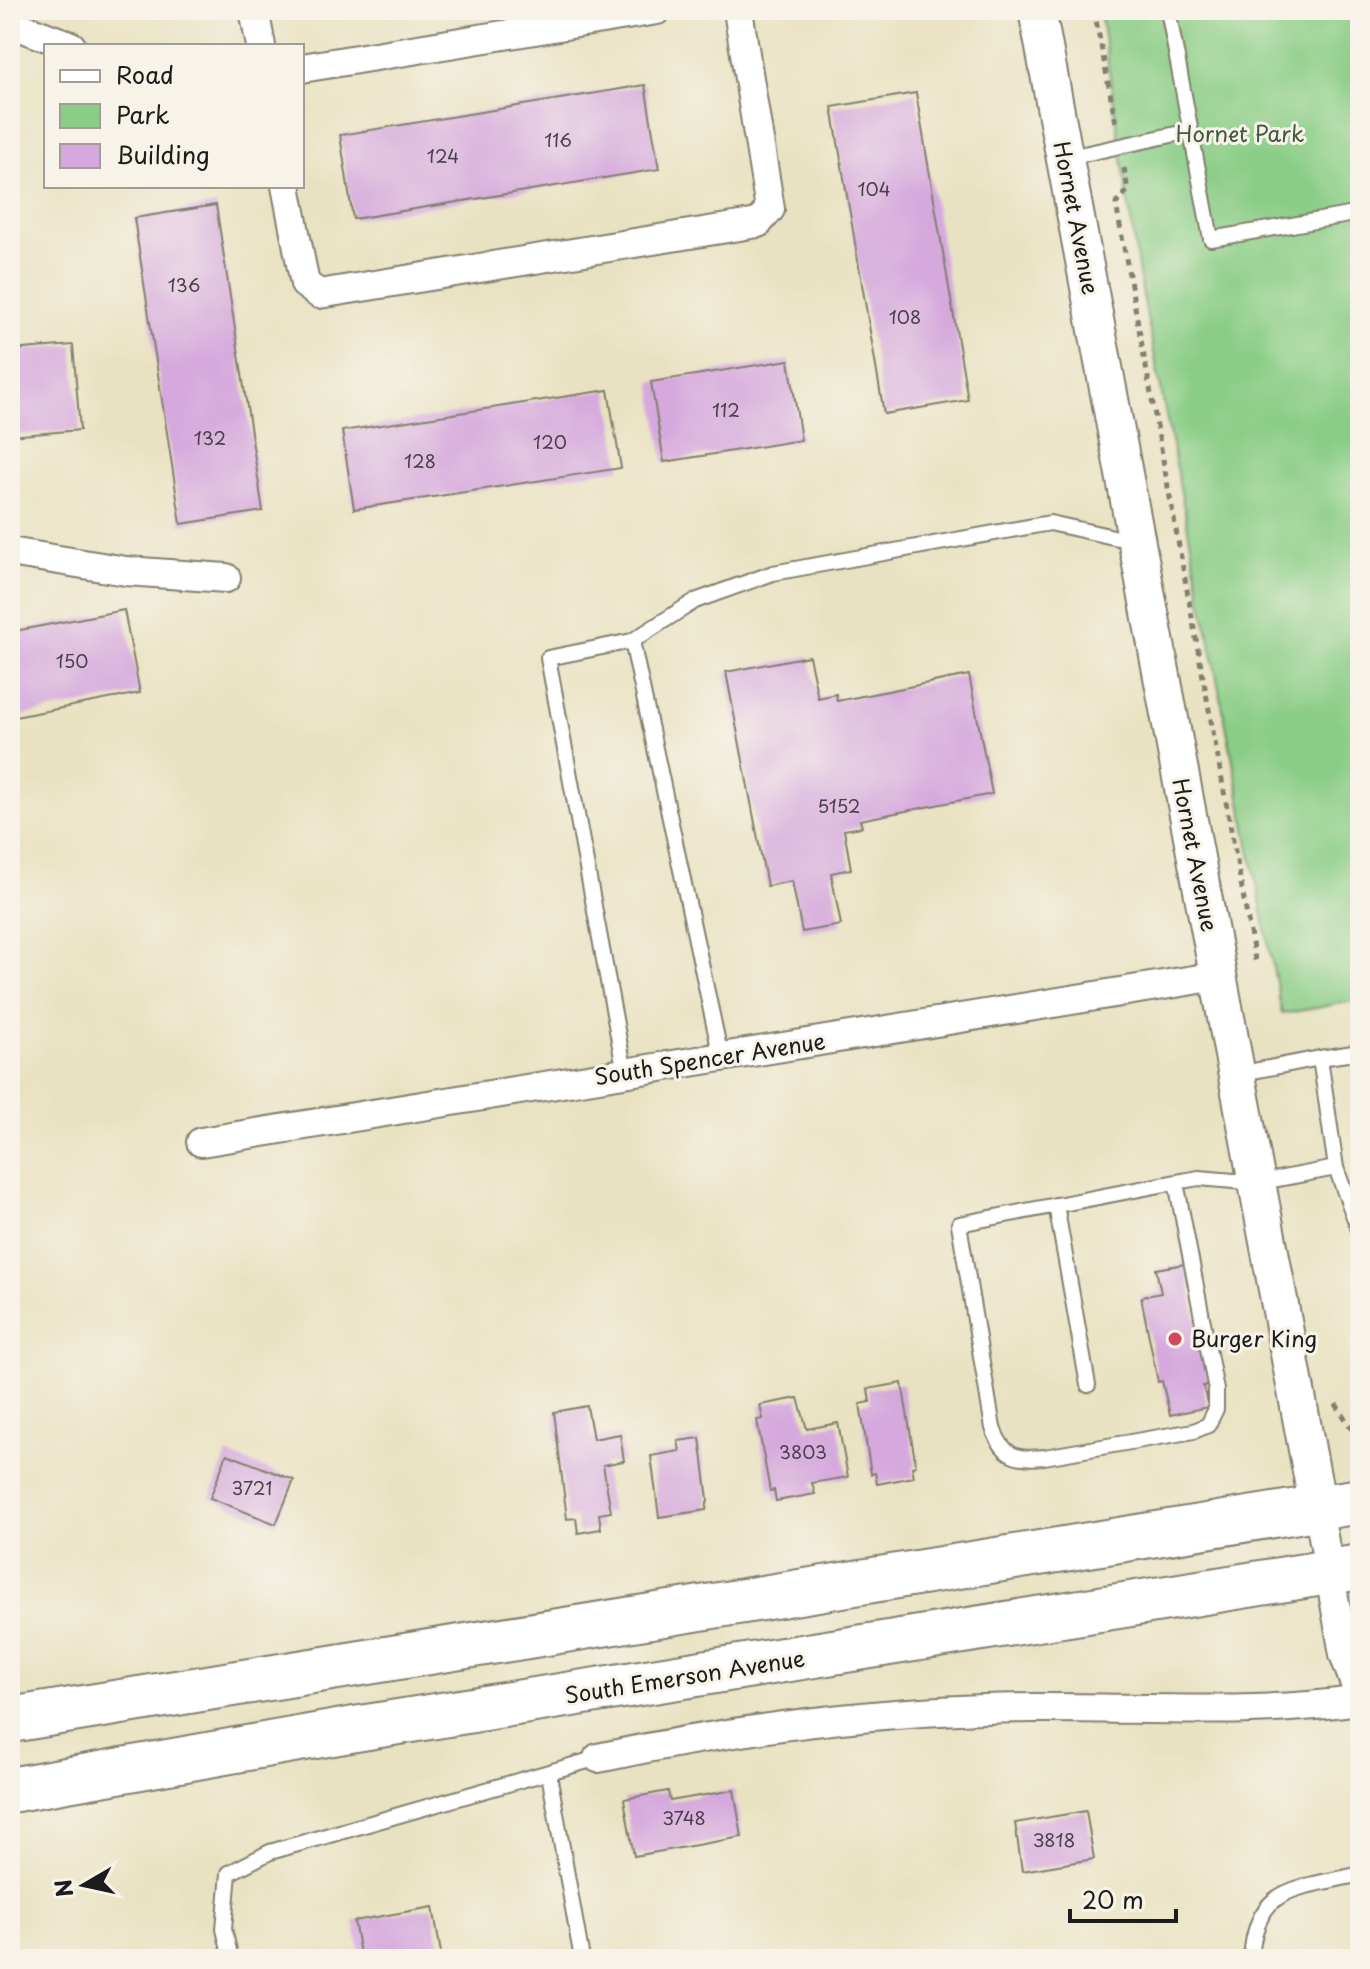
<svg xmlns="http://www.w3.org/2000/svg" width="1370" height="1969" viewBox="0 0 1370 1969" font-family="'Playpen Sans',sans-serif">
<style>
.green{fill:#8acd86;stroke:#537451;stroke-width:2}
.building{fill:#d5a9dd}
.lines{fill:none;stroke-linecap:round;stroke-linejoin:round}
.service-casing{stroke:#827f6f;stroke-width:18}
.minor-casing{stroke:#827f6f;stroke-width:32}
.tertiary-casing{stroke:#827f6f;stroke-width:40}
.primary-casing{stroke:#827f6f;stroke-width:48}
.path{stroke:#827f6f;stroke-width:5;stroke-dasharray:6 6;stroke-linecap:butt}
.service{stroke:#fff;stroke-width:14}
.minor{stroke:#fff;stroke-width:28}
.tertiary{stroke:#fff;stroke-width:36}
.primary{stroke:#fff;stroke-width:44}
.poi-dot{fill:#d1495b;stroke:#f7f3e8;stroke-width:3}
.labels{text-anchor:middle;stroke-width:6;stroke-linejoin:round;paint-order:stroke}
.number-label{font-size:18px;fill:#4a3f4c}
.park-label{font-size:22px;fill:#425a41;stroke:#f7f3e8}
.street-label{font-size:22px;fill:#1c1c1c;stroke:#f7f3e8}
.poi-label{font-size:22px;fill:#1c1c1c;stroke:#f7f3e8;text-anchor:start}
</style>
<rect width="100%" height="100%" fill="#f7f3e8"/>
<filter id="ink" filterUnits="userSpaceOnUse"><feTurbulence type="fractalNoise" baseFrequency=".0125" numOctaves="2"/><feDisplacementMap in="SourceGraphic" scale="16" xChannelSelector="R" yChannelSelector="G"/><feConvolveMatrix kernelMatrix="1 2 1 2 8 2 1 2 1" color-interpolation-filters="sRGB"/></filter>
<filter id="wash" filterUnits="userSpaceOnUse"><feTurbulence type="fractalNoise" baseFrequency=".006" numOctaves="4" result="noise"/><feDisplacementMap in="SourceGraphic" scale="32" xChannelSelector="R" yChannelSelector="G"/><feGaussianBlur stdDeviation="1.8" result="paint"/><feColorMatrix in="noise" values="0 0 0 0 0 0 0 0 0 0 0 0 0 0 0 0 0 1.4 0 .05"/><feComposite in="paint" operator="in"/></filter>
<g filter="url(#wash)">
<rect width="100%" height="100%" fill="#e9e2c2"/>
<!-- green -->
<path class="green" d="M1100 10H1360V1000L1282 1014 1140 281Z"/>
<g id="blocks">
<!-- building -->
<g class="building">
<path d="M645 85 659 169 353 219 340 135Z"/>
<path d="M916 93 968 400 884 414 832 107Z"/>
<path d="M216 205 263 511 181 524 134 218Z"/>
<path d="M73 345 80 430 10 436V350Z"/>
<path d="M789 360 801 440 664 462 651 382Z"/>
<path d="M608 390 621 468 354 509 342 431Z"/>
<path d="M124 610 140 693 10 718V632Z"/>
<path d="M809 656 818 698 836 694 837 701 969 675 992 794 860 820 862 827 844 830 851 869 831 873 841 925 802 932 792 881 767 886 726 672Z"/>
<path d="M1185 1264 1209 1384 1203 1386 1208 1407 1170 1415 1162 1381 1158 1382 1141 1297 1161 1293 1156 1269Z"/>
<path d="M902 1383 916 1466 912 1467 914 1477 877 1484 875 1473 871 1474 860 1404 870 1402 868 1389Z"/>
<path d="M798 1398 807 1429 838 1423 848 1477 812 1483 815 1494 776 1501 774 1490 770 1491 757 1420 763 1419 760 1405Z"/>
<path d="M587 1406 593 1439 620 1434 624 1461 603 1465 611 1512 599 1514 601 1529 578 1533 576 1518 567 1519 554 1412Z"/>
<path d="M700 1438 708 1499 706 1510 659 1517 651 1456 680 1451 678 1441Z"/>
<path d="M227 1454 294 1480 276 1524 210 1498Z"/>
<path d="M734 1790 742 1837 634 1856 624 1799 668 1791 670 1801Z"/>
<path d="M1086 1811 1094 1859 1022 1871 1015 1823Z"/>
<path d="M433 1907 442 1959H361L354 1921Z"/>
</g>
</g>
</g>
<g filter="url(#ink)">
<use href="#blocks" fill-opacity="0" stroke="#827f6f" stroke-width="2"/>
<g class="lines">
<!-- service casing -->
<g class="service-casing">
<g id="service">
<path d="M1168 10 1211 239 1360 213"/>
<path d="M1065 158 1190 131"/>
<path d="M632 641 695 601 773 573 1050 523 1136 542"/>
<path d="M1320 1058 1360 1052"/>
<path d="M625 1073 548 658 632 641 721 1057"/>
<path d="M1238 1074 1320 1058 1336 1168 1360 1233"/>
<path d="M1176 1182 1216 1390V1409L1208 1425 1194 1431 1044 1457C1016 1460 1003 1456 993 1428L959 1224 1176 1182 1199 1178 1257 1183 1336 1168"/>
<path d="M1056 1205 1088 1385"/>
<path d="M549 1774 582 1959"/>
<path d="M231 1959 224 1929 229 1873 270 1852 598 1758"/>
<path d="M1251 1959C1256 1883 1297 1890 1360 1874"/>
</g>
</g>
<!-- minor casing -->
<g class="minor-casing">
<g id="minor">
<path d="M254 10 261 46"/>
<path d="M10 23 71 46"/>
<path d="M302 68 657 10"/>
<path d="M286 186 305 284 319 294 758 223 770 209 738 10"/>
<path d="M10 552 126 571 226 578"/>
<path d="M201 1142 1218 976"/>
<path d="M1318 1508 1344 1654 1360 1698"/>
<path d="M598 1758C737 1728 889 1709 1032 1708 1142 1707 1251 1716 1360 1700"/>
</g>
</g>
<!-- tertiary casing -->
<g class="tertiary-casing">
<path id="tertiary" d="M1037 10 1318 1508"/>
</g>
<!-- primary casing -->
<g class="primary-casing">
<g id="primary">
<path d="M10 1720 1360 1501"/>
<path d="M10 1790 355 1729 1360 1567"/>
</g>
</g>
<!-- path -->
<g class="path">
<path d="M1094 10 1116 123"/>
<path d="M1124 168 1128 190 1116 204 1256 965"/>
<path d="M1336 1404 1360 1442"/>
</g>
<!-- service -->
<use href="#service" class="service"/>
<!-- minor -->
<use href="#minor" class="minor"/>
<!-- tertiary -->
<use href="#tertiary" class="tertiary"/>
<!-- primary -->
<use href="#primary" class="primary"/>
</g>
</g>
<!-- markers -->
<circle class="poi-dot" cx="1175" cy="1339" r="8"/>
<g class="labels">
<!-- number labels -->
<g class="number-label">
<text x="558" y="147">116</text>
<text x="443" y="163">124</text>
<text x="874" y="196">104</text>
<text x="184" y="292">136</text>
<text x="905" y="324">108</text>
<text x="726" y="417">112</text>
<text x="210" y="445">132</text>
<text x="550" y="449">120</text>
<text x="420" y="468">128</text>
<text x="72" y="668">150</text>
<text x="839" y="813">5152</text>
<text x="803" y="1459">3803</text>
<text x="252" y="1495">3721</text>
<text x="684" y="1825">3748</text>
<text x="1054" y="1847">3818</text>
</g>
<!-- park labels -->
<g class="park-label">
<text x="1240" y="142">Hornet Park</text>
</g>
<!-- street labels -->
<g class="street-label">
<text transform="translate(1076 218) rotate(79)" y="8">Hornet Avenue</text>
<text transform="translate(1195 855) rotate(79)" y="8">Hornet Avenue</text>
<text transform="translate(710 1059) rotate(-9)" y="8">South Spencer Avenue</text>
<text transform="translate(685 1677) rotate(-9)" y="8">South Emerson Avenue</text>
</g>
<!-- poi labels -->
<g class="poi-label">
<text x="1191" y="1347">Burger King</text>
</g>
</g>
<!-- margin -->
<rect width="1370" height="1969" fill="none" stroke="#f7f3e8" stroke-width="40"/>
<!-- legend -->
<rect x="44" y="44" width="260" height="144" fill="#f7f3e8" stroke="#9f9d96" stroke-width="2"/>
<rect x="60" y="70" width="40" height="12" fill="#ffffff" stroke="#9f9d96" stroke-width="2"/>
<text x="116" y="84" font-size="24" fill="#1c1c1c">Road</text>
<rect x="60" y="104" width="40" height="24" fill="#8acd86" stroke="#9f9d96" stroke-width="2"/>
<text x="116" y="124" font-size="24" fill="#1c1c1c">Park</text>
<rect x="60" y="144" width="40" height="24" fill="#d5a9dd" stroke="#9f9d96" stroke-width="2"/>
<text x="116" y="164" font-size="24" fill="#1c1c1c">Building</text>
<!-- north arrow -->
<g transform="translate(84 1885) rotate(261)" stroke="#f7f3e8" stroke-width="6" paint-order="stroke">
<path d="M0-6L14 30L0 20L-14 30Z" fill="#1c1c1c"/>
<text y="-12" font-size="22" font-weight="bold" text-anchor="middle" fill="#1c1c1c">N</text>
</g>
<!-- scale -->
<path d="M1070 1909v12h106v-12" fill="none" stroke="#1c1c1c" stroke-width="4"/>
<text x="1082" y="1909" font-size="24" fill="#1c1c1c" stroke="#f7f3e8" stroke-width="6" paint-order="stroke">20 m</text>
</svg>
